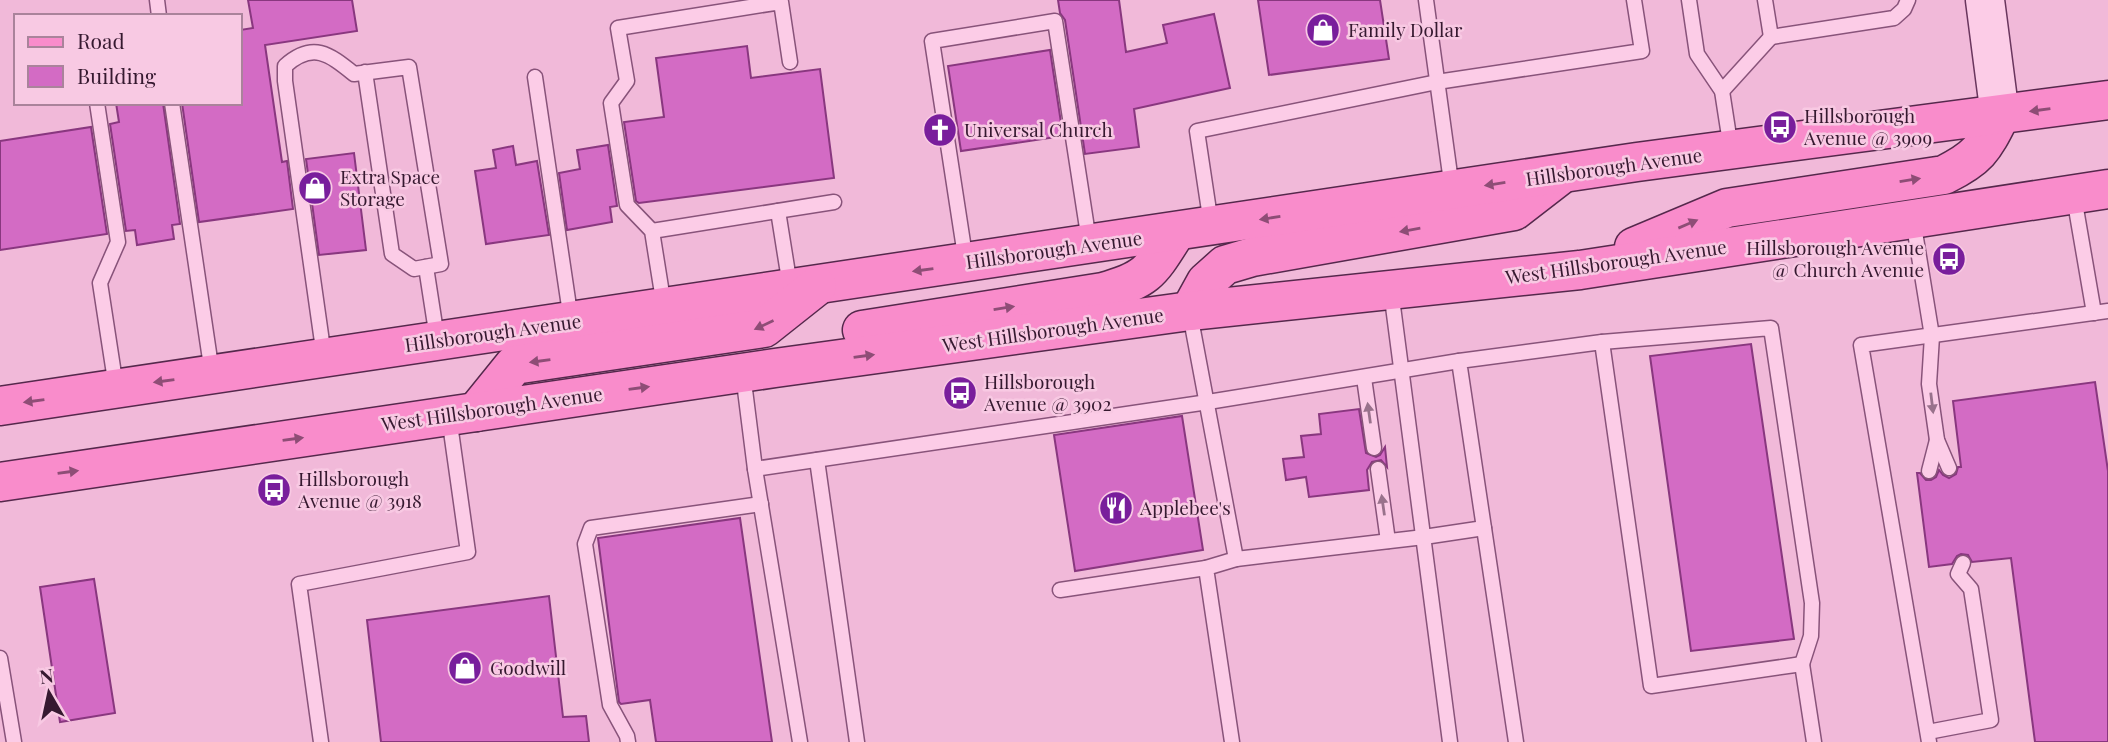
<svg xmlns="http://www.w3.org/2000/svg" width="2108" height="742" viewBox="0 0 2108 742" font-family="'Playfair Display',serif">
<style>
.building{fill:#d36bc4;stroke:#89377f;stroke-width:2}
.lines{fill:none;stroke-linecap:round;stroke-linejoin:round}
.lane-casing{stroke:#88537a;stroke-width:17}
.secondary-casing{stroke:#6a365e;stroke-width:41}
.primary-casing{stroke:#55284c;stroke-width:41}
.lane{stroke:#fccce7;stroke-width:14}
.secondary{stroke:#fccce7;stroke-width:38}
.primary{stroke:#f98ccb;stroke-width:38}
.oneway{fill:#8e4d76}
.oneway2{fill:#99728c}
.labels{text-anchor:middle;stroke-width:5;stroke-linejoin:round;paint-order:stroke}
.poi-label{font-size:19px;fill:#361930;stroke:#f8c9e3;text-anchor:start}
.street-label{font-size:19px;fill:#361930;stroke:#f8c9e3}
</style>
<rect width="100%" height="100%" fill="#f1b9d9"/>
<!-- building -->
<g class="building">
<path d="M248 0H352L357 31 265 45 282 162 287 161 293 209 199 222 182 103H240V30L253 28Z"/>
<path d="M1058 0H1119L1126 52 1167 43 1163 25 1214 14 1230 88 1134 109 1139 147 1085 154 1065 20 1060 13Z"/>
<path d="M1258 0H1380L1389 59 1269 75Z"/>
<path d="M747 46 751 78 820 69 834 178 639 203 636 201 624 122 664 117 656 58Z"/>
<path d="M1050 50 1063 136 961 151 948 66Z"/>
<path d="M116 103H163L180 224 172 225 174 239 137 245 135 230 126 231 110 124 119 122Z"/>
<path d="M91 127 107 234 0 250V141Z"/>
<path d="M608 145 617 206 610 207 612 222 567 230 559 173 580 169 577 150Z"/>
<path d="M513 146 516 165 537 161 549 235 486 244 475 171 496 168 493 150Z"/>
<path d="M354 153 366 250 319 255 306 159Z"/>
<path d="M1751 344 1794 639 1691 651 1650 356Z"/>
<path d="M2095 382 2108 471V742H2035L2011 558 1972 562 1968 555 1961 554 1957 556 1952 564 1929 567 1917 473H1920L1926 480H1931L1936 477 1939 470 1943 475 1949 478 1956 474 1958 467H1961L1953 401Z"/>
<path d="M1359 409 1366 453 1376 457 1380 455 1385 447 1387 467 1381 460 1372 462 1367 470 1369 490 1309 497 1306 477 1286 480 1283 459 1304 457 1301 436 1321 434 1319 414Z"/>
<path d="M1182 416 1203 550 1075 571 1054 435Z"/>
<path d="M740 518 772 742H656L650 700 621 704 619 702 598 538Z"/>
<path d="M94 579 115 713 60 722 40 587Z"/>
<path d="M549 596 563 717 586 716 589 742H381L367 620Z"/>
</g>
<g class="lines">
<!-- lane casing -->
<g class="lane-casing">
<g id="lane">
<path d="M157 0 159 16"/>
<path d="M1426 0 1452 189"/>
<path d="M1689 0 1697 54 1722 91 1731 149"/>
<path d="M1765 0 1771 37 1894 18 1904 9 1908 0"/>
<path d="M535 77 571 320"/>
<path d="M1722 91 1771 37"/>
<path d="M97 103 118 242 100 283 116 387"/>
<path d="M172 103 212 373"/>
<path d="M2074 197 2094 313"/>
<path d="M778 211 790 286"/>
<path d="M1913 220 1932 336 1929 384 1937 440 1949 468"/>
<path d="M1211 224 1197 131 1437 82 1642 51 1634 0"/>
<path d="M652 231 834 202"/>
<path d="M966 262 932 41 1055 21 1089 241"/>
<path d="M426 267 437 338"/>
<path d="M1391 291 1450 742"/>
<path d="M664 306 652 231 627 205 611 103 627 81 618 28 781 2 790 62"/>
<path d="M1190 314 1236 559 1206 568 1232 742"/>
<path d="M1602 342 1771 328 1812 603 1811 636 1802 664"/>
<path d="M324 356 285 81V66C313 41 329 54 354 74L409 67 441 264 414 269 392 254 365 72"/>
<path d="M743 374 755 469 800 742"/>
<path d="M1364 378 1374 448"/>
<path d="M817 460 857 742"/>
<path d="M755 469 1208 402 1459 361"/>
<path d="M1378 469 1388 541"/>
<path d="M1929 471 1937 440"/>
<path d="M1236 559 1424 537 1484 528"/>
<path d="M1060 590 1206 568"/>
<path d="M0 658 14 742"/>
<path d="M1928 732 1991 720 1971 589 1958 574 1963 563"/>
<path d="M321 742 299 584 468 552 449 417"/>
<path d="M628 742 627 736 610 705 585 544 591 528 761 504"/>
<path d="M1516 742 1459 361 1602 342 1651 686 1802 664 1814 742"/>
<path d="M1929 742 1861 345 2108 311"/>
</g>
</g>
<!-- secondary casing -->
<g class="secondary-casing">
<path id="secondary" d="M1985 0 2000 116"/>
</g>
<!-- primary casing -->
<g class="primary-casing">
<g id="primary">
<path d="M1634 247 1727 208 1944 175C1978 158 1983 150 2000 116"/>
<path d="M1190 311 1206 282 1225 265 1252 257 1514 211 1558 177"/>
<path d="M862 330 1103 292C1149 279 1151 271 1176 232"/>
<path d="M0 406 1637 162 2108 100"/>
<path d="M476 412 514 365 764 328 817 286"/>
<path d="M0 482 775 368 1190 311 1580 270 2108 189"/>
</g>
</g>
<!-- lane -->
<use href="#lane" class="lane"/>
<!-- secondary -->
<use href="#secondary" class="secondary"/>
<!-- primary -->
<use href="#primary" class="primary"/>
</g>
<!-- one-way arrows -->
<defs><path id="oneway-solid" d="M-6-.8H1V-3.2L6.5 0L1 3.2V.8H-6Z" transform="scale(1.75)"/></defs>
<g class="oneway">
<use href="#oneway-solid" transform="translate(2040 110) rotate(172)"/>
<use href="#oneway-solid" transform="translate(1910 180) rotate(-9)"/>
<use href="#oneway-solid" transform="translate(1495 184) rotate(171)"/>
<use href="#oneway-solid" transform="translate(1270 218) rotate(171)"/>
<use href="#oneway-solid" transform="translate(1688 224) rotate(-23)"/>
<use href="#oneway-solid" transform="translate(1410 230) rotate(170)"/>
<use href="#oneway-solid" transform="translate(923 270) rotate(172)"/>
<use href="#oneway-solid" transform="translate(1004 308) rotate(-9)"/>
<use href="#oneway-solid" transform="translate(764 325) rotate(155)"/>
<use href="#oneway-solid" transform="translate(864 356) rotate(-8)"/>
<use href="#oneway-solid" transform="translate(540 361) rotate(172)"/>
<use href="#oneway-solid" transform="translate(164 381) rotate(172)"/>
<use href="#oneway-solid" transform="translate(639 388) rotate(-8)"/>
<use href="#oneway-solid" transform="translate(34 401) rotate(172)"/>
<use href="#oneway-solid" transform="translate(293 439) rotate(-8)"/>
<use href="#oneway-solid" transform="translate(68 472) rotate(-8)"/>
</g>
<g class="oneway2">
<use href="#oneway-solid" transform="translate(1932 403) rotate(83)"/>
<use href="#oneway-solid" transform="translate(1369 413) rotate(-98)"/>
<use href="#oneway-solid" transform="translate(1383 505) rotate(-98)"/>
</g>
<!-- icons -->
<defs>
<g id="shop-disc" transform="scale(1.75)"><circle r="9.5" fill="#791e9c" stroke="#f8c9e3"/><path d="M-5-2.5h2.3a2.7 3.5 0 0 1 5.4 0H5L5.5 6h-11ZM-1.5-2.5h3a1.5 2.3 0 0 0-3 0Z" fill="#fff"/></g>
<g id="bus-disc" transform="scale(1.75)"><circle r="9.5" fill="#791e9c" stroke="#f8c9e3"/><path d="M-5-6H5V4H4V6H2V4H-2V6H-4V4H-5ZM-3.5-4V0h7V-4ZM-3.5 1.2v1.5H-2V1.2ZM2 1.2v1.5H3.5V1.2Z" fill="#fff"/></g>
<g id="church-disc" transform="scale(1.75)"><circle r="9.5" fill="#791e9c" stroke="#f8c9e3"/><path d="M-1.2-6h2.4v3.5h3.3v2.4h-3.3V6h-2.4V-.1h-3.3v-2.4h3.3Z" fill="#fff"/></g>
<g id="restaurant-disc" transform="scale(1.75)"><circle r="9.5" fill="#791e9c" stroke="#f8c9e3"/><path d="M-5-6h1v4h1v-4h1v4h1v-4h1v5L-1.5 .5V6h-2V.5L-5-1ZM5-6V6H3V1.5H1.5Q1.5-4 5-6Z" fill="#fff"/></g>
</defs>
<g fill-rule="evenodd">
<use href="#shop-disc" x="1323" y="30"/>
<use href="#bus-disc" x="1780" y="127"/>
<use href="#church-disc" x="940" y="130"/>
<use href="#shop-disc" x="315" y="188"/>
<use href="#bus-disc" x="1949" y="259"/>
<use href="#bus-disc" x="960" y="393"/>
<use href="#bus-disc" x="274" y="490"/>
<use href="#restaurant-disc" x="1116" y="508"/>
<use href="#shop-disc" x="465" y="668"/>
</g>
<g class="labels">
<!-- poi labels -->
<g class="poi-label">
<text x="1348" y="37">Family Dollar</text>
<text x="1804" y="123">Hillsborough<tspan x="1804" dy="22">Avenue @ 3909</tspan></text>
<text x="964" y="137">Universal Church</text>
<text x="340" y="184">Extra Space<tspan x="340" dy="22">Storage</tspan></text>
<text x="1924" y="255" text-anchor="end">Hillsborough Avenue<tspan x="1924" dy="22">@ Church Avenue</tspan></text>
<text x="984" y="389">Hillsborough<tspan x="984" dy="22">Avenue @ 3902</tspan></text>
<text x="298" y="486">Hillsborough<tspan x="298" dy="22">Avenue @ 3918</tspan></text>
<text x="1140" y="515">Applebee's</text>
<text x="490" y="675">Goodwill</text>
</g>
<!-- street labels -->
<g class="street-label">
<text transform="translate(1614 167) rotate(-8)" y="7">Hillsborough Avenue</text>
<text transform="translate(1054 250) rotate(-8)" y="7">Hillsborough Avenue</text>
<text transform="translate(1616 262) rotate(-8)" y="7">West Hillsborough Avenue</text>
<text transform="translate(1053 330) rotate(-8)" y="7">West Hillsborough Avenue</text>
<text transform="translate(493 333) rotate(-8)" y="7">Hillsborough Avenue</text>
<text transform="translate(492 409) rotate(-8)" y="7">West Hillsborough Avenue</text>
</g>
</g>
<!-- legend -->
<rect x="14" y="14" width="228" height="91" fill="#f8c9e3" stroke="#aa839b" stroke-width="2"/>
<rect x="28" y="37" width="35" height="10" fill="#f98ccb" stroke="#aa839b" stroke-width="2"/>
<text x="77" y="49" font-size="21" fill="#361930">Road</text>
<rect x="28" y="66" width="35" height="21" fill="#d36bc4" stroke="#aa839b" stroke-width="2"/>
<text x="77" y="84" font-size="21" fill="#361930">Building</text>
<!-- north arrow -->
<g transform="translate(49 693) rotate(351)" stroke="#f8c9e3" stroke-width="5" paint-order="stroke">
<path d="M0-5L12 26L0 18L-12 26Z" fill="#361930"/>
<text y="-10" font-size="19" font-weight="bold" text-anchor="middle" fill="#361930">N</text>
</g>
</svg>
